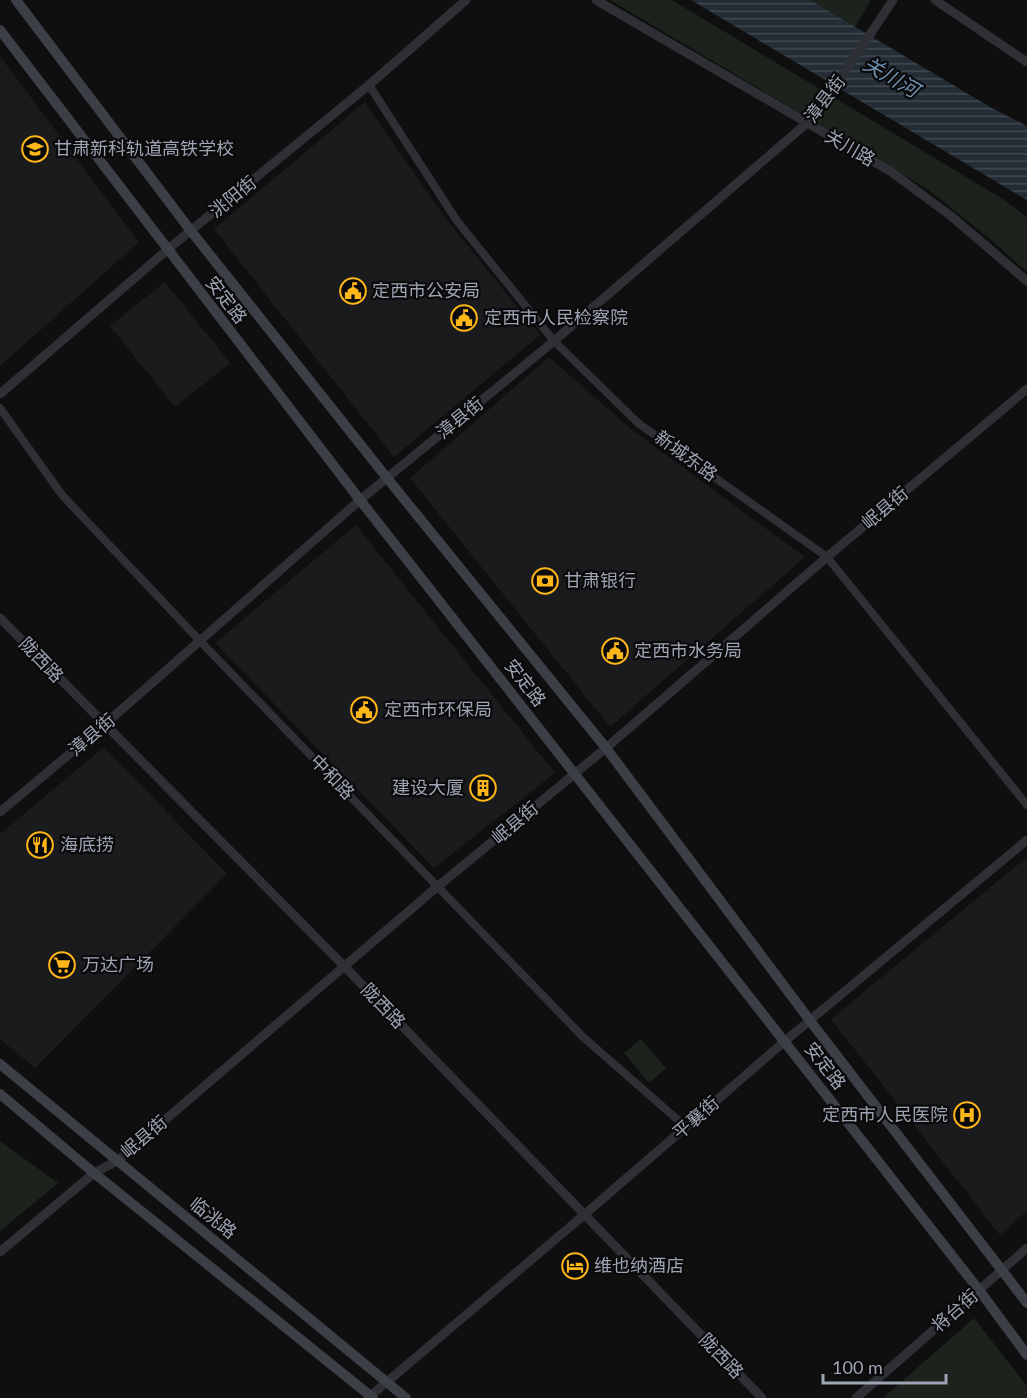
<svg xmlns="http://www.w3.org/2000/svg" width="1027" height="1398" viewBox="0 0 1027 1398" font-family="Lato,'Noto Sans SC',sans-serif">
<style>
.built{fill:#1a1b1d}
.green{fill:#1b231c}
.water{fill:url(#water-rules)}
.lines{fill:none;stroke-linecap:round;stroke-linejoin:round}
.minor{stroke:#2f3036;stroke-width:8}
.tertiary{stroke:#2f3036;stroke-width:9}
.secondary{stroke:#3d3f46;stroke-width:10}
.labels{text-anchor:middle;stroke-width:4.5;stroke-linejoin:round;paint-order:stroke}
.street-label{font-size:18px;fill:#9ea4b3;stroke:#0a0a0b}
.poi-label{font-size:18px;fill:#9ea4b3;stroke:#0a0a0b;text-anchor:start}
.water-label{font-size:20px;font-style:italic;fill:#7092b3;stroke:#0a0a0b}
</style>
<defs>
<pattern id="water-rules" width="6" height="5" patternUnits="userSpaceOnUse" patternTransform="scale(1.5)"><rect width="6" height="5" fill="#242d35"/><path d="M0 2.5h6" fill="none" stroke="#404850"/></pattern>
</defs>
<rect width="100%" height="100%" fill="#0f0f10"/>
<!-- built -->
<g class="built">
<path d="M0 56 139 242 0 366Z"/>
<path d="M365 102 443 215 540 335 394 457 214 229Z"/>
<path d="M165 282 230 363 175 407 110 326Z"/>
<path d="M549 357 632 430 805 557 610 727 410 478Z"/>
<path d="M356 525 555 773 434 868 215 643Z"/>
<path d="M104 747 227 874 35 1068 0 1039V834Z"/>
<path d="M1027 857V1211L1000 1235 831 1019Z"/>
</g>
<!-- green -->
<g class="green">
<path d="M610 0H672L1006 201 1027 217V272L990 239 926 188Z"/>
<path d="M810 0H871L855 27Z"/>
<path d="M641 1039 666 1068 649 1083 624 1053Z"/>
<path d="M0 1141 58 1183 0 1231Z"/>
<path d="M974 1318 1027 1386V1398H883Z"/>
</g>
<!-- water -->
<path class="water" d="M691 0H810L990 107 1027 126V200Z"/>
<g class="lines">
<!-- minor -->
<g class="minor">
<path d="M369 85 457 221 554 341 638 423 827 557 1027 805"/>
<path d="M0 408 62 495 200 641 583 1037 686 1127"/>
</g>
<!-- tertiary -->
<g class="tertiary">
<path d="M596 0 890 171 951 216 1027 281"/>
<path d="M935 0 1027 62"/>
<path d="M0 394 167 250 369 85 466 0"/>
<path d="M0 618 345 967 762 1398"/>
<path d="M0 812 104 725 360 500 554 341 807 123 827 99 893 0"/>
<path d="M0 1252 94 1173 117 1161 437 887 606 748 827 557 1027 389"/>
<path d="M368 1398 584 1215 785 1041 1027 840"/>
<path d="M856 1398 1027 1248"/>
</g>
<!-- secondary -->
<g class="secondary">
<path d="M16 0 191 231 387 478 606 748 811 1022 1027 1303"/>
<path d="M0 30 360 500 979 1290 1027 1355"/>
<path d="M0 1064 406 1398"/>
<path d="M0 1094 94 1173 373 1398"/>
</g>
</g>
<!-- icons -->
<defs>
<g id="school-ring" transform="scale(1.35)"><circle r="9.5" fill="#0a0a0b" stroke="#ffb618" stroke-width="1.5"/><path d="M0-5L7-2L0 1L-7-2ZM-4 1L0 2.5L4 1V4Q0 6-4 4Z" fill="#ffb618"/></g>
<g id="civic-ring" transform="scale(1.35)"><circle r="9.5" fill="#0a0a0b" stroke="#ffb618" stroke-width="1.5"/><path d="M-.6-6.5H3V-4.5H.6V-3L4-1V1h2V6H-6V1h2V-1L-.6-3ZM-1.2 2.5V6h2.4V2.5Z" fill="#ffb618"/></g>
<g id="bank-ring" transform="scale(1.35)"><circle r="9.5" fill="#0a0a0b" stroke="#ffb618" stroke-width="1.5"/><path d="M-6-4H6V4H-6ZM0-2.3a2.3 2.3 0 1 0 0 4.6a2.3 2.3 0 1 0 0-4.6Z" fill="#ffb618"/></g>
<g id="building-ring" transform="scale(1.35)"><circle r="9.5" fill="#0a0a0b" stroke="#ffb618" stroke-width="1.5"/><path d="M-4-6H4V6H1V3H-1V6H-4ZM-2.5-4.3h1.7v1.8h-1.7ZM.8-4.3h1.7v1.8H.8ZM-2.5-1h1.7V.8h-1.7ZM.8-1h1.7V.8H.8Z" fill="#ffb618"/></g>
<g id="restaurant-ring" transform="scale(1.35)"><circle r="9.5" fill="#0a0a0b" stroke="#ffb618" stroke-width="1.5"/><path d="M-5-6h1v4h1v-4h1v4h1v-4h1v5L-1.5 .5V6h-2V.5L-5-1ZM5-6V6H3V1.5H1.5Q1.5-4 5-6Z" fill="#ffb618"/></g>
<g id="supermarket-ring" transform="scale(1.35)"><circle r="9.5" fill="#0a0a0b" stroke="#ffb618" stroke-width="1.5"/><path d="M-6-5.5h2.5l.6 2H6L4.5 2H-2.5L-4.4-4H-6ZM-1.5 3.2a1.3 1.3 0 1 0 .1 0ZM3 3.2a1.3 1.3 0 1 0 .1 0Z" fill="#ffb618"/></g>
<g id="hospital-ring" transform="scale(1.35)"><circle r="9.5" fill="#0a0a0b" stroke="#ffb618" stroke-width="1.5"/><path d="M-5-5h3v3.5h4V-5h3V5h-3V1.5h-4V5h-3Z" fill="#ffb618"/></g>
<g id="hotel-ring" transform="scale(1.35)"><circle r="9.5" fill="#0a0a0b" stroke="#ffb618" stroke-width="1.5"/><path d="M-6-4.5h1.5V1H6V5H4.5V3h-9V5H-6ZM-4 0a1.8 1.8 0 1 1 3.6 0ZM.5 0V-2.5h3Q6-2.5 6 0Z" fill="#ffb618"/></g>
</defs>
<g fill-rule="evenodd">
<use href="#school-ring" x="35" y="149"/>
<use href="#civic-ring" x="353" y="291"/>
<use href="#civic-ring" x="464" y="318"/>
<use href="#bank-ring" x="545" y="581"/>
<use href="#civic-ring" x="615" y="651"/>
<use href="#civic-ring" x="364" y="710"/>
<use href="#building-ring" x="483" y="788"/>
<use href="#restaurant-ring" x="40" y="845"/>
<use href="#supermarket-ring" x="62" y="965"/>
<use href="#hospital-ring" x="967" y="1115"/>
<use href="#hotel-ring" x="575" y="1266"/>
</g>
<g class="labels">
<!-- street labels -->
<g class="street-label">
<text transform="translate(825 99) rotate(-53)" y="6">漳县街</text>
<text transform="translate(850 148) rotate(30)" y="6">关川路</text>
<text transform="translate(233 197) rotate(-39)" y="6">洮阳街</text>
<text transform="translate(226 300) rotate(52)" y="6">安定路</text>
<text transform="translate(460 418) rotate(-39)" y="6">漳县街</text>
<text transform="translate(686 456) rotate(36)" y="6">新城东路</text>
<text transform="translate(885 508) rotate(-40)" y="6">岷县街</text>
<text transform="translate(41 660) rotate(46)" y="6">陇西路</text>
<text transform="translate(525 683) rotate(52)" y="6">安定路</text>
<text transform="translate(92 735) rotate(-40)" y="6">漳县街</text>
<text transform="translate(332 777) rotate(46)" y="6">中和路</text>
<text transform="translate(515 823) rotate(-40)" y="6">岷县街</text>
<text transform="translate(383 1006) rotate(46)" y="6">陇西路</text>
<text transform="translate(825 1066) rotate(52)" y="6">安定路</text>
<text transform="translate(696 1118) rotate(-41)" y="6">平襄街</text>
<text transform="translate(144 1137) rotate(-40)" y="6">岷县街</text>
<text transform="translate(213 1218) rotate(39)" y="6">临洮路</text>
<text transform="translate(955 1311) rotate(-41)" y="6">将台街</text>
<text transform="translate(721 1356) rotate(46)" y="6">陇西路</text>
</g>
<!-- poi labels -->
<g class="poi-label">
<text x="54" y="155">甘肃新科轨道高铁学校</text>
<text x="372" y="297">定西市公安局</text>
<text x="484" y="324">定西市人民检察院</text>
<text x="564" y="587">甘肃银行</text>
<text x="634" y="657">定西市水务局</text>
<text x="384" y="716">定西市环保局</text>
<text x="464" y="794" text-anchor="end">建设大厦</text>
<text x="60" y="851">海底捞</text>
<text x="82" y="971">万达广场</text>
<text x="948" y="1121" text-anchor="end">定西市人民医院</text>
<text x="594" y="1272">维也纳酒店</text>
</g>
<!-- water labels -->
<g class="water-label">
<text transform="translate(891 77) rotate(30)" y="7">关川河</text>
</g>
</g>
<!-- scale -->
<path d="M823 1374v9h123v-9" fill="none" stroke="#9ea4b3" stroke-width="3"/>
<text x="832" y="1374" font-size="18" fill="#9ea4b3" stroke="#0a0a0b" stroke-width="4.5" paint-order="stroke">100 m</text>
</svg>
